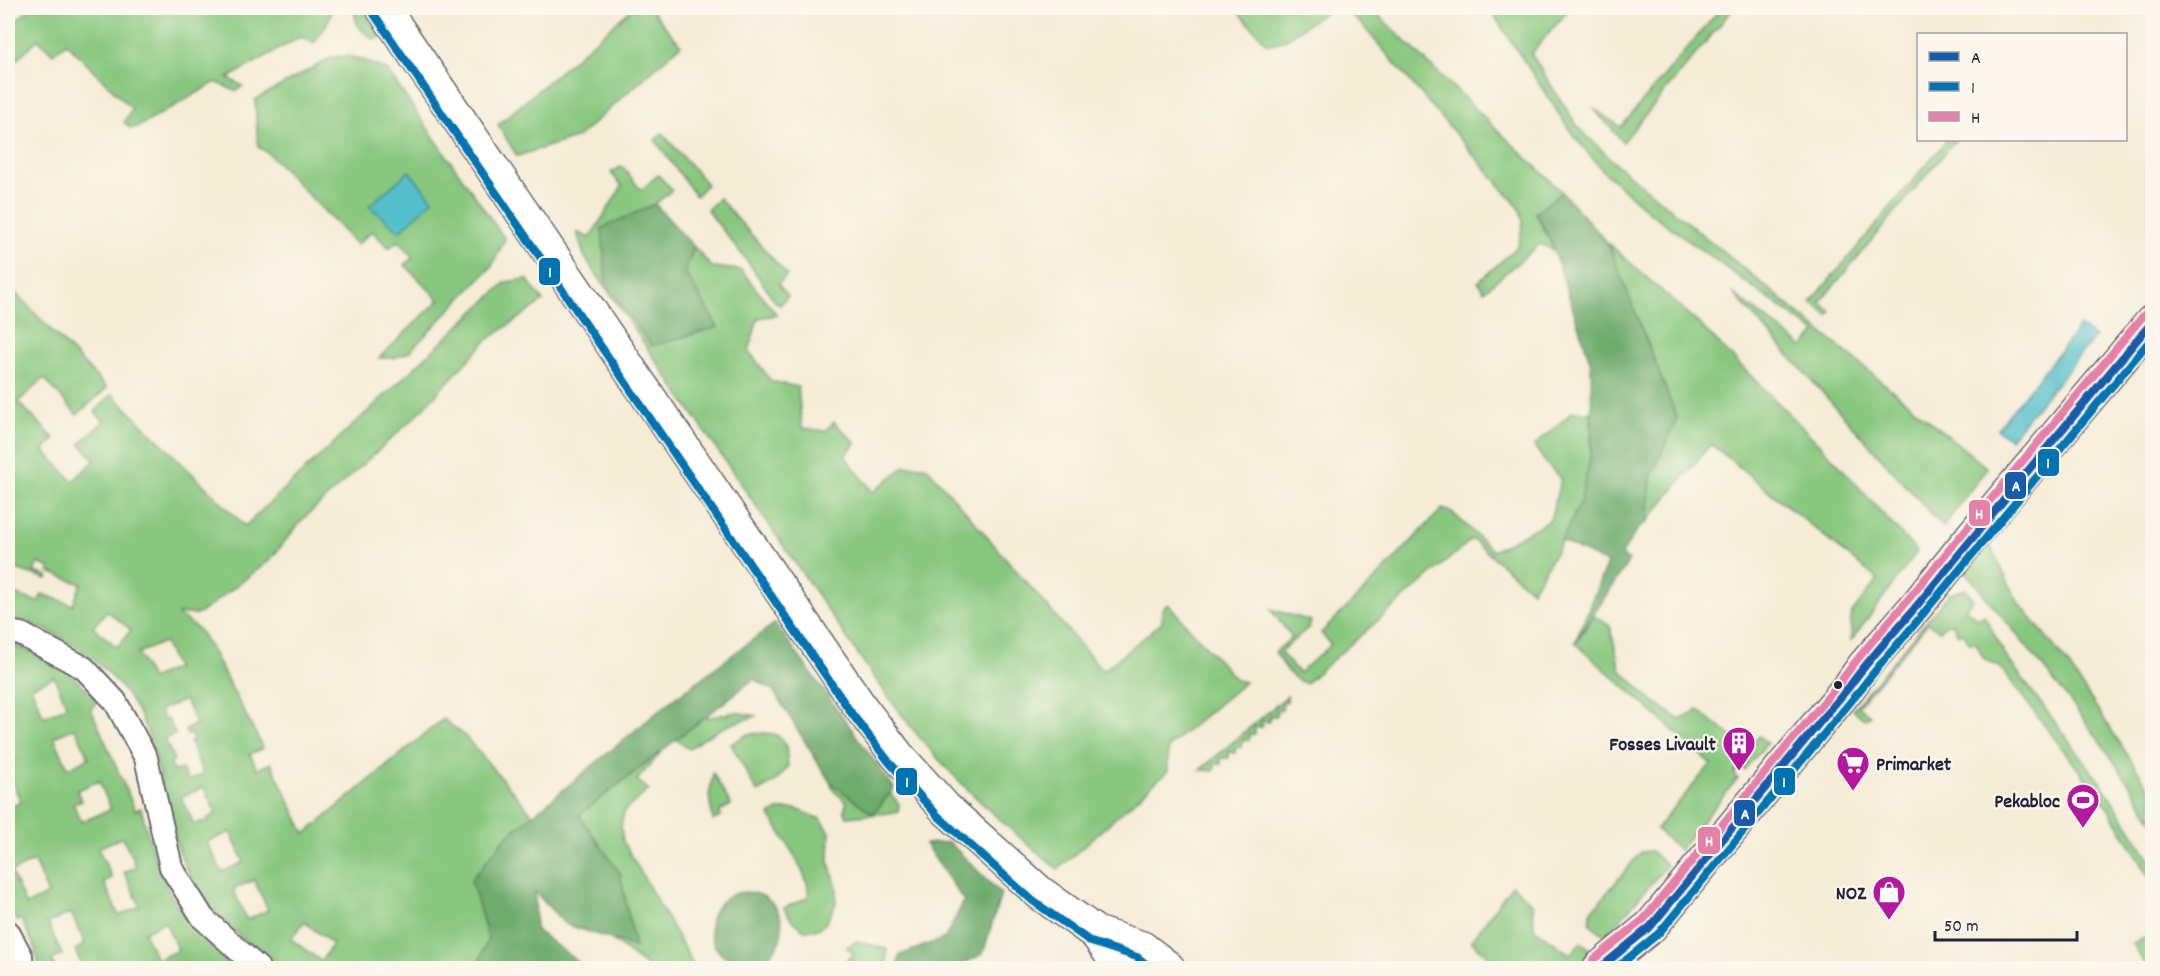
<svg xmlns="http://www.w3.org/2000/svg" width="2160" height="976" viewBox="0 0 2160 976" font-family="Dekko,sans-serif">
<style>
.green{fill:#88c77e;stroke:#55745c;stroke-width:1.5;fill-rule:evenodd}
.forest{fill:#6eac6d;stroke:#486754;stroke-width:1.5}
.water{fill:#52bfca;stroke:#3a7082;stroke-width:1.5}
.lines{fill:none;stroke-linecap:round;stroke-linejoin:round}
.minor-casing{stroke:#6c6971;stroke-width:26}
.primary-casing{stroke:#6c6971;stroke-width:36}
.minor{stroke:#fff;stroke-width:22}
.primary{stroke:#fff;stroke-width:33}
.bus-1-casing{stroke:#fbf7ec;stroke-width:12}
.bus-2-casing{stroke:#fbf7ec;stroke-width:12}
.bus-3-casing{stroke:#fbf7ec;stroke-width:12}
.bus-1{stroke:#175bab;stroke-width:8}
.bus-2{stroke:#0173b2;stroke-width:8}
.bus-3{stroke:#e580a9;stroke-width:8}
.bus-dot{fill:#22223b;stroke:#fbf7ec;stroke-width:2}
.labels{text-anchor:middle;stroke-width:4.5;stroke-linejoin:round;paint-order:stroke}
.poi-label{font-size:20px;font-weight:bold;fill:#22223b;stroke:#fbf7ec;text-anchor:end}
.line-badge{stroke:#fbf7ec;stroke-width:2}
.badge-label{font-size:16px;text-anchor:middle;font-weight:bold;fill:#fff}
</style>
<rect width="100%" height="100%" fill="#fbf7ec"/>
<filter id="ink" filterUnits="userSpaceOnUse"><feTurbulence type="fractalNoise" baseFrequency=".0167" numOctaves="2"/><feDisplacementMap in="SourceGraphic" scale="12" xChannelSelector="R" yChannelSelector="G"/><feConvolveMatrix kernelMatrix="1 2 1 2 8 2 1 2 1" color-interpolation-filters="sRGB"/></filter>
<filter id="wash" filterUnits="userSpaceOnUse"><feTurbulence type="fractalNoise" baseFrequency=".008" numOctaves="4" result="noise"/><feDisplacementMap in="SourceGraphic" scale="24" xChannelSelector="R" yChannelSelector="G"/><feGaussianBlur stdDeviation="1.35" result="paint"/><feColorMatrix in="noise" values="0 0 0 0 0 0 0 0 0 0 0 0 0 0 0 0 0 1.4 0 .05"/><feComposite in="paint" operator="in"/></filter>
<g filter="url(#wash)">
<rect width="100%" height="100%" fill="#f5ecd6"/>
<!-- green -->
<g class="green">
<path d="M31 8H331C331 21 321 33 314 43L300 37 228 78 243 86 235 91 216 82 138 127 130 128 124 122 132 109 66 43 53 54 38 39 8 68V27Z"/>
<path d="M362 8 381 37 375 40C363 32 355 27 355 12Z"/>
<path d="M633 8H655L652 11 681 45 578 137 517 156 498 125Z"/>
<path d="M1235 8H1371L1562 192 1536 213 1554 250 1540 244 1484 291 1478 282 1518 246 1523 223 1520 209 1362 25C1357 21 1352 15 1347 12 1318 0 1299 44 1267 44Z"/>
<path d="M1489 8H1570L1531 54 1578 127 1615 163 1987 468 1943 527 1733 293 1803 347 1816 333 1649 212 1603 171 1573 135Z"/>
<path d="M1721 8H1734L1623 142 1593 108 1621 127Z"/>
<path d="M346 56 361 59 387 70 505 239 492 266 409 352 394 358H379L439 300 405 265 413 257 398 241 389 248 372 231 357 245 267 152 258 147 255 100 332 57Z"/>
<path d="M662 133 707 184 696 196 655 140Z"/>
<path d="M1947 140H1956L1820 302 1831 312 1828 316 1811 302Z"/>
<path d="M622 166 641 190 658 175 672 190 655 204 602 229 684 272 694 247 712 267 741 270 777 315 758 318 749 351 771 381 798 387 802 428 825 431 834 422 856 443 845 456 873 492 905 466H926L1103 671 1162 622V609L1168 604 1236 680 1245 682 1168 747V771L1058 869C1008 829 962 788 921 739 903 718 887 695 871 673L584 256 577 232 590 238 622 186 611 173Z"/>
<path d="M719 198 787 275 778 284 788 296 780 305 776 303 748 262 707 210Z"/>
<path d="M1608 243 1698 323 1830 455 1917 552 1851 641V614L1878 580 1711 444 1647 522 1651 477 1677 418Z"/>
<path d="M527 279 543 301 486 341 415 417 303 519 269 561 199 614H178L199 630 210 647 263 748 250 754 257 769 271 763 305 834 443 719 464 735 533 815 506 837 525 968H288C246 946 210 914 188 872 169 834 164 790 153 749 134 681 73 633 8 617V285L107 388 77 415 44 378 18 402 55 439 43 450 73 481 95 460 80 444 104 421 95 412 112 394 245 526 506 282ZM38 563 50 568 49 572 81 584 73 605 42 594 38 602 8 592 16 569 47 579 48 576 34 572ZM107 611 131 630 117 647 93 627ZM164 642 176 668 151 679 138 653ZM185 700 196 724 185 730 187 735 190 734 193 740 190 742 203 774 188 781 182 769 174 771 170 763 174 760 165 739 175 734 168 719 164 720 160 710ZM204 787 216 814 207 819 208 821 194 824 181 797ZM230 832 244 862 222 872 207 842ZM254 880 268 910 247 920 233 889ZM304 922 333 944 321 961 291 939Z"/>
<path d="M1572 412H1591C1592 443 1591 475 1580 505 1568 535 1548 563 1532 591L1472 539 1306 683C1291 681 1283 663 1275 652L1292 637 1270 609 1311 621 1309 627 1280 652 1299 673 1331 645 1321 633 1373 582 1442 509 1452 512 1493 551 1550 520 1561 479 1546 463 1534 446Z"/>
<path d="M1989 543 2018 602 2065 660 2152 792V820C2099 732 2032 653 1966 573Z"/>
<path d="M1966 589 1973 600 1965 608 1978 619 1984 615 2007 658 2103 786 2152 862V881L2110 811 2000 667 1983 658 1976 643H1969L1964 633 1958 635 1953 624 1945 625 1940 631 1928 623 1858 706 1870 715 1867 718 1864 719 1852 710 1949 594Z"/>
<path d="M1594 616 1610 626 1620 669 1647 696 1680 720 1698 710 1748 749 1759 736 1767 743 1744 770 1740 767 1734 774 1738 778 1679 850 1656 829 1711 764 1575 643Z"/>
<path d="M8 644C42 652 76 673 97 702L91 709 135 810 141 808C151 849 163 890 190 923 202 938 216 951 229 964L230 968H83L75 950 85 944 71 913 48 923 62 955 52 960 55 968H40L34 946 21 919 17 921 8 905V808L21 802 11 780 8 781V763L15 760 13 754 8 757ZM54 677 67 706 44 717 31 687ZM75 728 89 758 68 768 54 737ZM99 781 111 809 82 822 73 804 82 801 77 790ZM123 837 136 867 124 872 140 906 119 916 104 882 112 878 98 848ZM34 861 48 894 26 905 11 872ZM165 922 178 950 157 960 144 932Z"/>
<path d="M1287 696V702H1283L1282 710H1277L1276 716H1270L1269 722 1262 721V727H1255V734H1250L1249 740H1243L1242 747H1236L1235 753 1229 752V758H1221V764H1215L1214 771 1200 770Z"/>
<path d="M735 712 757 716C728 724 714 730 689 749L675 739 707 715V718Z"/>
<path d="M765 733 777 735 786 746 788 767 775 782 757 792 731 744 748 734Z"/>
<path d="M663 750 637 780 649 790 624 811 621 827 623 841 693 964 700 968H649L612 940 635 946 579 815Z"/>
<path d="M713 773 731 805 720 811 721 816 713 821 709 796Z"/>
<path d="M830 782 873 814 890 793 899 804 898 812 847 817 844 810 847 802 834 791Z"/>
<path d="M796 809 821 819 830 832 829 862 837 887 836 903 826 923 816 930H804L791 919 784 908 808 897C813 879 779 832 770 815L778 810Z"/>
<path d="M1651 851 1667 865 1606 936 1590 924 1591 912 1641 852Z"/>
<path d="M1512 885 1533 904 1534 928 1570 954 1581 942 1594 952 1580 968H1501L1471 941Z"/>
<path d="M2152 935V968H2146L2133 943Z"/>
<path d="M857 941 887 949V961L883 968H835L854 955 847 947Z"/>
</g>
<!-- forest -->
<g class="forest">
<path d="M1562 192 1608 243 1677 418 1651 477 1647 522 1639 527 1621 555 1629 561 1575 642 1607 563 1561 541 1580 503 1592 448 1591 364 1551 241 1536 213Z"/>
<path d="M655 204 694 247 685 272 718 327 652 346 606 286 602 228Z"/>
<path d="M775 623 894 788 873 814 830 782 773 690 754 679 579 815 620 873 635 947 565 924 535 892 536 930 586 968H477L488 938 471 880 506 837 672 700Z"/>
<path d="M949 842 1001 894 983 954 954 968H897L900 955 945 938 964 901 925 844Z"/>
<circle cx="746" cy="928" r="36"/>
</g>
<!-- water -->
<g class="water">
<path d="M409 171 433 200 400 231 369 206Z"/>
<path d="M2080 326 2095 337 2010 439 1997 429Z"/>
</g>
</g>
<g filter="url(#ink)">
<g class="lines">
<!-- minor casing -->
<g class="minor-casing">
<g id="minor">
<path d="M8 632 21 634 84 668 115 701 146 758 171 867 203 918 258 968"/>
<path d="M8 932 21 956 22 968"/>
</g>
</g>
<!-- primary casing -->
<g class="primary-casing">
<g id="primary">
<path d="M383 8 861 708 897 755 946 809 1040 893 1096 933 1142 948 1168 968"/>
<path d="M1096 933 1121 968"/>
<path d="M1600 968 1651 926 1849 687 1864 666 1918 604 1974 534 2152 322"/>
</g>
</g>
<!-- minor -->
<use href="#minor" class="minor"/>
<!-- primary -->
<use href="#primary" class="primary"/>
<!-- bus-1 casing -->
<g class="bus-1-casing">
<path id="bus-1" d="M1600 968 1651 926 1849 687C1870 657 1896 631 1919 603 1996 509 2074 415 2152 322"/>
</g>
<!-- bus-2 casing -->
<g class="bus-2-casing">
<g id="bus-2">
<path d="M374 14 852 714 889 762 938 816 1033 901 1091 942 1137 957 1151 968"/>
<path d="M1616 968 1659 933 1857 694C1879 664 1904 638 1927 609 2002 518 2077 428 2152 338"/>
</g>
</g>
<!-- bus-3 casing -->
<g class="bus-3-casing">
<path id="bus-3" d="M1593 960 1644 919 1841 681C1862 651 1887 625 1911 596 1988 502 2066 409 2144 315"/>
</g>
<!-- bus-1 -->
<use href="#bus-1" class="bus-1"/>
<!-- bus-2 -->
<use href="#bus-2" class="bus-2"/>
<!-- bus-3 -->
<use href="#bus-3" class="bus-3"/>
</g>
</g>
<!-- icons -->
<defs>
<g id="building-pin" transform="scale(1.725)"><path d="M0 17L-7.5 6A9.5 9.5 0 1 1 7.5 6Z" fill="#b5179e" stroke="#fbf7ec"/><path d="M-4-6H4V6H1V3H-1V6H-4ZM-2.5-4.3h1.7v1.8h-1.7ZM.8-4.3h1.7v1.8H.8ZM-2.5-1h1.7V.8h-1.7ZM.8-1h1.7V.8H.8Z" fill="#fff"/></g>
<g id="supermarket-pin" transform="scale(1.725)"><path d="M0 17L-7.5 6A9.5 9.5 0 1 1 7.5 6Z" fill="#b5179e" stroke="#fbf7ec"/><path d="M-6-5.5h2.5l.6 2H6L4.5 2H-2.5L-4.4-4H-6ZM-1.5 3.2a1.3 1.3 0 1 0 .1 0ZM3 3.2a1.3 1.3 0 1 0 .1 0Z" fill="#fff"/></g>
<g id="stadium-pin" transform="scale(1.725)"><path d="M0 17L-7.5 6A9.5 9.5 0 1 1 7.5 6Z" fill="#b5179e" stroke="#fbf7ec"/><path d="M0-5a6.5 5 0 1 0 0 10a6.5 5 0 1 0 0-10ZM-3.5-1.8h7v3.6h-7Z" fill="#fff"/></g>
<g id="shop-pin" transform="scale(1.725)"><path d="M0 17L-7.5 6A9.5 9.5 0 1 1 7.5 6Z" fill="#b5179e" stroke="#fbf7ec"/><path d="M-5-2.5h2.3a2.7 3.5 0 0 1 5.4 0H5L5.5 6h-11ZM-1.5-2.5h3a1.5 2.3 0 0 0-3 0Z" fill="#fff"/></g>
</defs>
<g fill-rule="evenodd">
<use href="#building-pin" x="1739" y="743"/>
<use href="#supermarket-pin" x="1853" y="763"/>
<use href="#stadium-pin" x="2083" y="800"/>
<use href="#shop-pin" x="1889" y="892"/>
</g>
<!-- markers -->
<circle class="bus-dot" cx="1838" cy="685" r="5"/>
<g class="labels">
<!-- poi labels -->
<g class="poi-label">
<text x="1716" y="750">Fosses Livault</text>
<text x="1876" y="770" text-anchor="start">Primarket</text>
<text x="2060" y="807">Pekabloc</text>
<text x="1866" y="899">NOZ</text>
</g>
</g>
<g class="line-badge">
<rect x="538" y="257" width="23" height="29" rx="6" fill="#0173b2"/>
<rect x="2037" y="448" width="23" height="29" rx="6" fill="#0173b2"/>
<rect x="2004" y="471" width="23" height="29" rx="6" fill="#175bab"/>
<rect x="1968" y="499" width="23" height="28" rx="6" fill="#e580a9"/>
<rect x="895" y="767" width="23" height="29" rx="6" fill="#0173b2"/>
<rect x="1773" y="767" width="23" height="29" rx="6" fill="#0173b2"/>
<rect x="1733" y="799" width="23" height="28" rx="6" fill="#175bab"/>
<rect x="1697" y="826" width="24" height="29" rx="6" fill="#e580a9"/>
</g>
<g class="badge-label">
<text x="550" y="277">1</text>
<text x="2048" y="468">1</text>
<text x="2016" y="491">A</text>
<text x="1979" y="519">H</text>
<text x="907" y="787">1</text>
<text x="1784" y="787">1</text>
<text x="1745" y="819">A</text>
<text x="1709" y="846">H</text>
</g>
<!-- margin -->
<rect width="2160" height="976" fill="none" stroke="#fbf7ec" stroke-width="30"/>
<!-- legend -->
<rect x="1917" y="33" width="210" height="108" fill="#fbf7ec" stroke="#a4a2a5" stroke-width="1.5"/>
<rect x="1929" y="52" width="30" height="9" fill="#175bab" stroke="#a4a2a5" stroke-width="1.5"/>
<text x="1971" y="63" font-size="18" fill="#22223b">A</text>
<rect x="1929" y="82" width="30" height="9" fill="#0173b2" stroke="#a4a2a5" stroke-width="1.5"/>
<text x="1971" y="93" font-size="18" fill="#22223b">1</text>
<rect x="1929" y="112" width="30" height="9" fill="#e580a9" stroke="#a4a2a5" stroke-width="1.5"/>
<text x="1971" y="123" font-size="18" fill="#22223b">H</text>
<!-- scale -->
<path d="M1935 931v9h142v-9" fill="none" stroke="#22223b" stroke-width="3"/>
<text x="1944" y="931" font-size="18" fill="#22223b" stroke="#fbf7ec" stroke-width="4.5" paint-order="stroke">50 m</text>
</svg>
